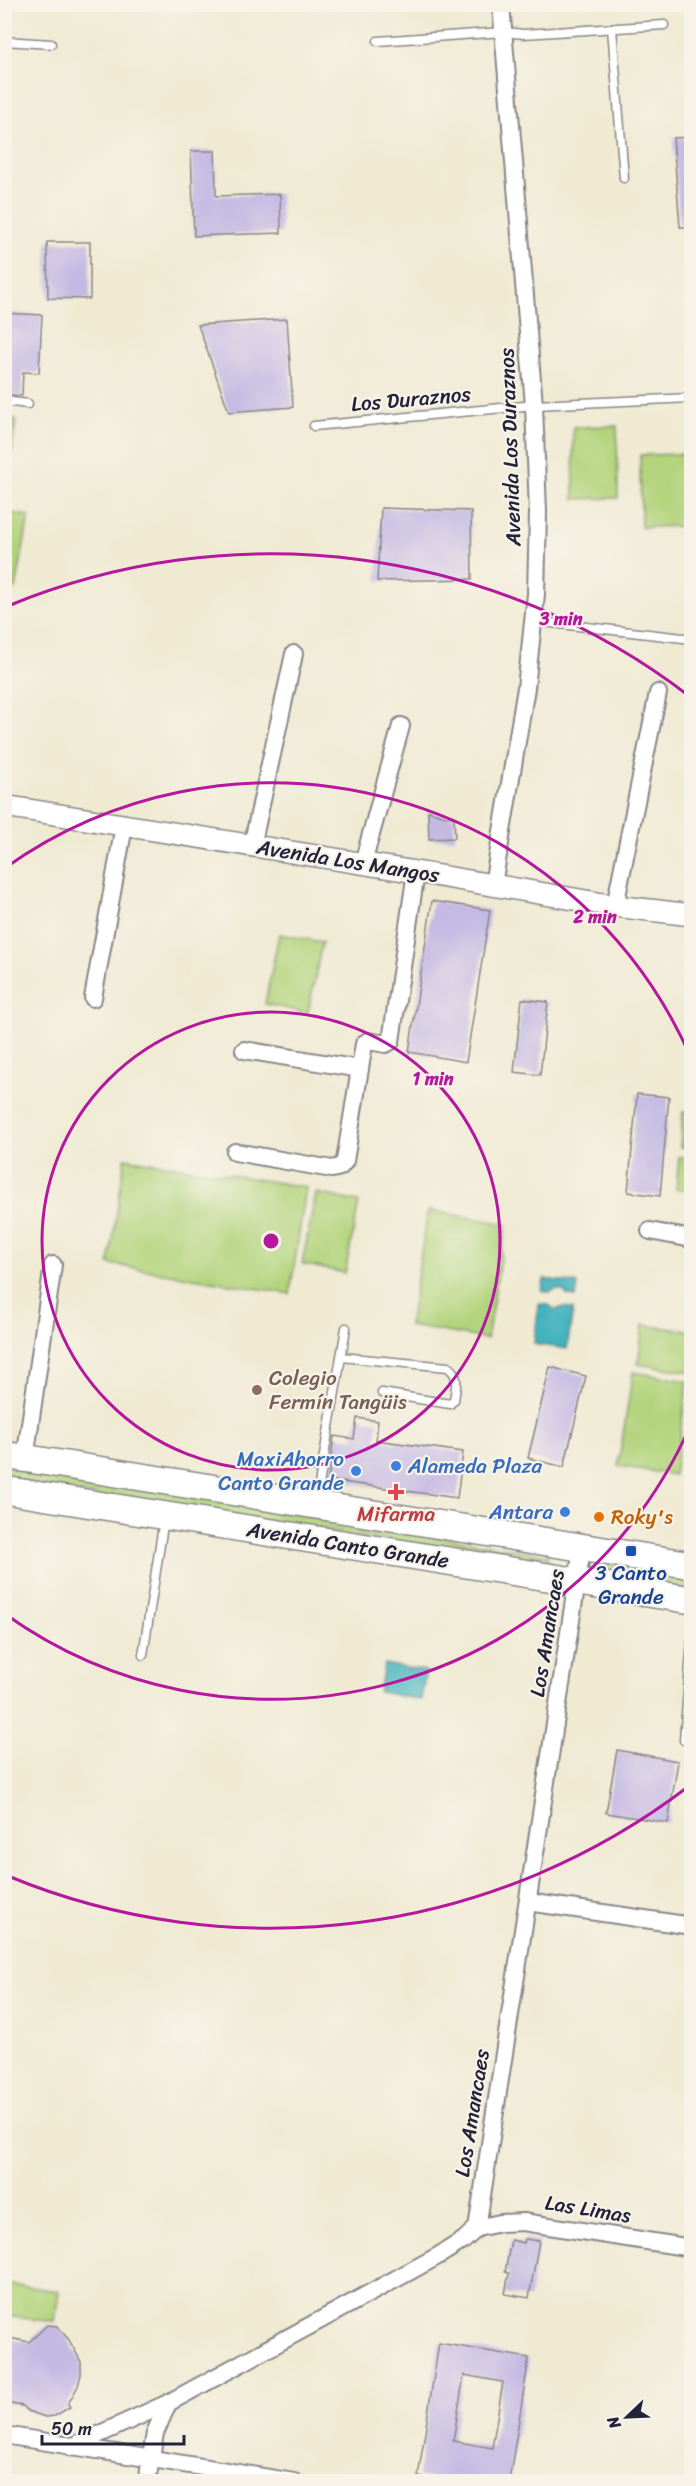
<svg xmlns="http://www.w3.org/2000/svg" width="696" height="2486" viewBox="0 0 696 2486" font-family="Sriracha,sans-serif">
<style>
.green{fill:#b2d47c;stroke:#6a7b5c;stroke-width:1.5}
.water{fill:#43b3bd;stroke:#326a7c;stroke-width:1.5}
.building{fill:#c4b9e3;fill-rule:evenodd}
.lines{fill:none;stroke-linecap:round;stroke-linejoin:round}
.service-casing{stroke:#898687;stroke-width:11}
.minor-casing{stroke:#898687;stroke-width:20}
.tertiary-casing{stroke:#898687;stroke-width:24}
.primary-casing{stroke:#898687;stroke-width:30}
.service{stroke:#fff;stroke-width:8}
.minor{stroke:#fff;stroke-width:16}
.tertiary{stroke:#fff;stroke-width:21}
.primary{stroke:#fff;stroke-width:27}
.ring{fill:none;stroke:#b5179e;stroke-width:3}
.education-dot{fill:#8d6e63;stroke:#f7f3e8;stroke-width:2}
.shop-dot{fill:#3f7fe0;stroke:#f7f3e8;stroke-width:2}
.health-dot{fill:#e0444e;stroke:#f7f3e8;stroke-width:2}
.food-dot{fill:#e8710a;stroke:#f7f3e8;stroke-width:2}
.transit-dot{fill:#1a4fb4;stroke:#f7f3e8;stroke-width:2}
.labels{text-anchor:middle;stroke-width:4.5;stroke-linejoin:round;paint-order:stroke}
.street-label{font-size:21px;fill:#22223b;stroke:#f7f3e8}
.education-label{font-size:21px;fill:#785e54;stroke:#f7f3e8;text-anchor:start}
.shop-label{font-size:21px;fill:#366cbe;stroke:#f7f3e8;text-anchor:end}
.health-label{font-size:21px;fill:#be3a42;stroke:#f7f3e8}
.food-label{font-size:21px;fill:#c56008;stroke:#f7f3e8;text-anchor:start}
.transit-label{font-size:21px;fill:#164399;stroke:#f7f3e8}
.centre{fill:#b5179e;stroke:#f7f3e8;stroke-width:3}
.ring-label{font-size:18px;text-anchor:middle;font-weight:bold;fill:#b5179e;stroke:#f7f3e8;stroke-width:4.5;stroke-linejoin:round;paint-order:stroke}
</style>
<rect width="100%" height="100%" fill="#f7f3e8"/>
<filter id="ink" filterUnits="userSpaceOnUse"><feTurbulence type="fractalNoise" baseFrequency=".0167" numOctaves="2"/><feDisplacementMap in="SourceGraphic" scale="12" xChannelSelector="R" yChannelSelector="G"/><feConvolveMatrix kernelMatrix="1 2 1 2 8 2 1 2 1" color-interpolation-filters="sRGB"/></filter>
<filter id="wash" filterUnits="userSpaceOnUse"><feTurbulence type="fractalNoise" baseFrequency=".008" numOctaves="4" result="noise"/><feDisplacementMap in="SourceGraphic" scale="24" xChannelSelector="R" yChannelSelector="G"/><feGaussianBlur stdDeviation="1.35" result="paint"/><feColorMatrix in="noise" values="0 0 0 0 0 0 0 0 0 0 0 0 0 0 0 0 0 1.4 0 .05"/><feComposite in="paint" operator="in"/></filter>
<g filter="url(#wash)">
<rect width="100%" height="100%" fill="#f0ead3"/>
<!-- green -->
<g class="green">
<path d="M5 417 16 419 8 482H4Z"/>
<path d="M617 426 618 498 574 499 573 427Z"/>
<path d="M684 454 685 526 641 527 640 455Z"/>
<path d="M4 512 29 516 16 589 5 587Z"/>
<path d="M279 934 322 942 308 1013 265 1004Z"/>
<path d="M683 1112 691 1113V1148L680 1147Z"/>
<path d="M679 1157 691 1158V1191L676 1189Z"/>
<path d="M125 1158 306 1187 290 1294 109 1264Z"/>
<path d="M316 1193 359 1202 345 1273 302 1264Z"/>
<path d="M428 1210 506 1224 487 1339 409 1326Z"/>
<path d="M643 1325 691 1331V1372L638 1364Z"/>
<path d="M633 1372 688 1381 674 1475 618 1466Z"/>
<path d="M691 1405V1478L680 1476Z"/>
<path d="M4 1465 548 1555 547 1565 5 1482Z"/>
<path d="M605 1564 691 1577V1593L604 1578 601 1570Z"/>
<path d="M5 2284 59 2291 55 2322 5 2316Z"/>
</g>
<!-- water -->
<g class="water">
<path d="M544 1279 578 1284 576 1297 567 1295 564 1291 556 1289 550 1292 542 1291Z"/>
<path d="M539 1304 549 1305 555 1310 564 1307 573 1309 567 1349 534 1344Z"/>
<path d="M384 1664 426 1671 421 1700 379 1692Z"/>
</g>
<g id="blocks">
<!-- building -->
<g class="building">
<path d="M692 137V227H680L673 138Z"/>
<path d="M191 151H215L216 196 280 194 281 233 194 236Z"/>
<path d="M47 242H90V299L48 298Z"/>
<path d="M4 313 42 315 39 373 23 372 22 396 4 394Z"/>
<path d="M287 319 293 407 229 412 198 325Z"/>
<path d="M381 508 471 511 472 579 377 581Z"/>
<path d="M428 811 454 818 455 838 429 839Z"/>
<path d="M432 901 490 910 466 1062 409 1052Z"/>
<path d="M522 999 548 1002 540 1075 514 1072Z"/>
<path d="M637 1094 669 1097 660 1196 628 1192Z"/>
<path d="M550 1367 586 1376 564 1467 528 1458Z"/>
<path d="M357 1418 378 1421 376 1440 463 1452 457 1498 328 1480 334 1436 354 1439Z"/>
<path d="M617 1750 678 1761 668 1823 606 1813Z"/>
<path d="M525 2239 539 2241 529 2298 505 2294 509 2273 505 2272 511 2240 524 2243Z"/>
<path d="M47 2325 57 2326 69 2340 81 2362V2374L78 2386 68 2404 70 2407 55 2416 45 2417 28 2411 23 2406 4 2403V2337L29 2342Z"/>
<path d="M439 2343 529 2358 509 2481H445L418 2477ZM464 2375 503 2382 492 2448 453 2441Z"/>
</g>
</g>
</g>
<g filter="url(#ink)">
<use href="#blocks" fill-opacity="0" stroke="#898687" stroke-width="1.5"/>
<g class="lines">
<!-- service casing -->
<g class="service-casing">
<g id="service">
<path d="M612 28 624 178"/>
<path d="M4 41 51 44"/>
<path d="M378 41 503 32 524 34 664 25"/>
<path d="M4 401 28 404"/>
<path d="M314 426 534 405 692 398"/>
<path d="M534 621 692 639"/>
<path d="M341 1357 448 1367C460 1376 456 1386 454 1400L450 1404 382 1393"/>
<path d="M316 1502 346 1328"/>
<path d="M143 1655 164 1519"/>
<path d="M684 1740 692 1640"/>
</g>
</g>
<!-- minor casing -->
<g class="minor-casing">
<g id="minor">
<path d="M252 846 294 654"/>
<path d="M363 863 401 726"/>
<path d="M493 885 526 688 536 594 538 513 534 405 501 4"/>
<path d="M615 906 658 693"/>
<path d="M93 998 124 826"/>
<path d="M244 1050 360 1069"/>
<path d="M235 1152 332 1169 340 1167 345 1161 364 1044 368 1041 386 1044 391 1041 416 872"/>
<path d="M650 1231 692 1239"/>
<path d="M25 1459 53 1265"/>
<path d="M528 1902 692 1926"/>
<path d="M477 2228 500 2223 523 2222 692 2248"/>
<path d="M4 2435 294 2482"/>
<path d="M71 2447 168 2403 438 2256 464 2240 477 2228 582 1549"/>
<path d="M147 2482 155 2433 168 2403"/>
</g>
</g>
<!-- tertiary casing -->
<g class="tertiary-casing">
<path id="tertiary" d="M4 806 416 872 615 906 692 915"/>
</g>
<!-- primary casing -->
<g class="primary-casing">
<g id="primary">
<path d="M4 1455 692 1565"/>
<path d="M4 1490 692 1600"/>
</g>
</g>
<!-- service -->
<use href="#service" class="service"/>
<!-- minor -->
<use href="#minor" class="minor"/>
<!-- tertiary -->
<use href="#tertiary" class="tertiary"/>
<!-- primary -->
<use href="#primary" class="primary"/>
</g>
</g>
<!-- distance rings -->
<g class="ring">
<circle cx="271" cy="1241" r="229"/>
<path d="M691 1424A458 458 0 0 1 5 1614M5 868A458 458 0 0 1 691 1058"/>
<path d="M689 1786A687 687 0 0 1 8 1876M8 606A687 687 0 0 1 689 696"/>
</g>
<!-- markers -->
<circle class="education-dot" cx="257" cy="1390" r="6"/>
<g class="shop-dot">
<circle cx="396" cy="1466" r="6"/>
<circle cx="356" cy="1471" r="6"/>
<circle cx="565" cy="1512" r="6"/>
</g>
<path class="health-dot" d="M393 1483h6v6h6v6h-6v6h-6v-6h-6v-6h6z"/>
<circle class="food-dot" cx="599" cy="1517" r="6"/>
<rect class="transit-dot" x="625" y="1545" width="12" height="12" rx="3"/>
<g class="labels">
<!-- street labels -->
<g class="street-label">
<text transform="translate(411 399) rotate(-5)" y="7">Los Duraznos</text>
<text transform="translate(510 447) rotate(-92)" y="7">Avenida Los Duraznos</text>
<text transform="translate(348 861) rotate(9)" y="7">Avenida Los Mangos</text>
<text transform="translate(348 1545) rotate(9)" y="7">Avenida Canto Grande</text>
<text transform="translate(547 1633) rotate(-81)" y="7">Los Amancaes</text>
<text transform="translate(472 2113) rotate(-81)" y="7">Los Amancaes</text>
<text transform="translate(588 2209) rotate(9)" y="7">Las Limas</text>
</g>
<!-- education labels -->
<g class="education-label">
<text x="269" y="1385">Colegio<tspan x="269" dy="24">Fermín Tangüis</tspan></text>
</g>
<!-- shop labels -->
<g class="shop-label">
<text x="344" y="1466">MaxiAhorro<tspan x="344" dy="24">Canto Grande</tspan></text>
<text x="408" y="1473" text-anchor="start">Alameda Plaza</text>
<text x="553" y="1519">Antara</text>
</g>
<!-- health labels -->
<g class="health-label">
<text x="396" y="1521">Mifarma</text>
</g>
<!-- food labels -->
<g class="food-label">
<text x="611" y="1524">Roky's</text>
</g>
<!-- transit labels -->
<g class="transit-label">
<text x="631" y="1580">3 Canto<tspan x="631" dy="24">Grande</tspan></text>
</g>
</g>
<circle cx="271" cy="1241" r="9" class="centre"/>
<g class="ring-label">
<text x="561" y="625">3 min</text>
<text x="595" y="923">2 min</text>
<text x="433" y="1085">1 min</text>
</g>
<!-- margin -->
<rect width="696" height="2486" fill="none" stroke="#f7f3e8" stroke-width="24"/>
<!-- north arrow -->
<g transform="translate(627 2417) rotate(247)" stroke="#f7f3e8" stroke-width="4.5" paint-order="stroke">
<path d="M0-4.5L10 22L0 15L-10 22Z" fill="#22223b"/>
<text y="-9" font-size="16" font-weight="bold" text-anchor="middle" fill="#22223b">N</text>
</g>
<!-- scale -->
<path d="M42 2435v9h142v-9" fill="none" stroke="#22223b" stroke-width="3"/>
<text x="51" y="2435" font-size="18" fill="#22223b" stroke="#f7f3e8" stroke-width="4.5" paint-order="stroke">50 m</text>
</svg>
